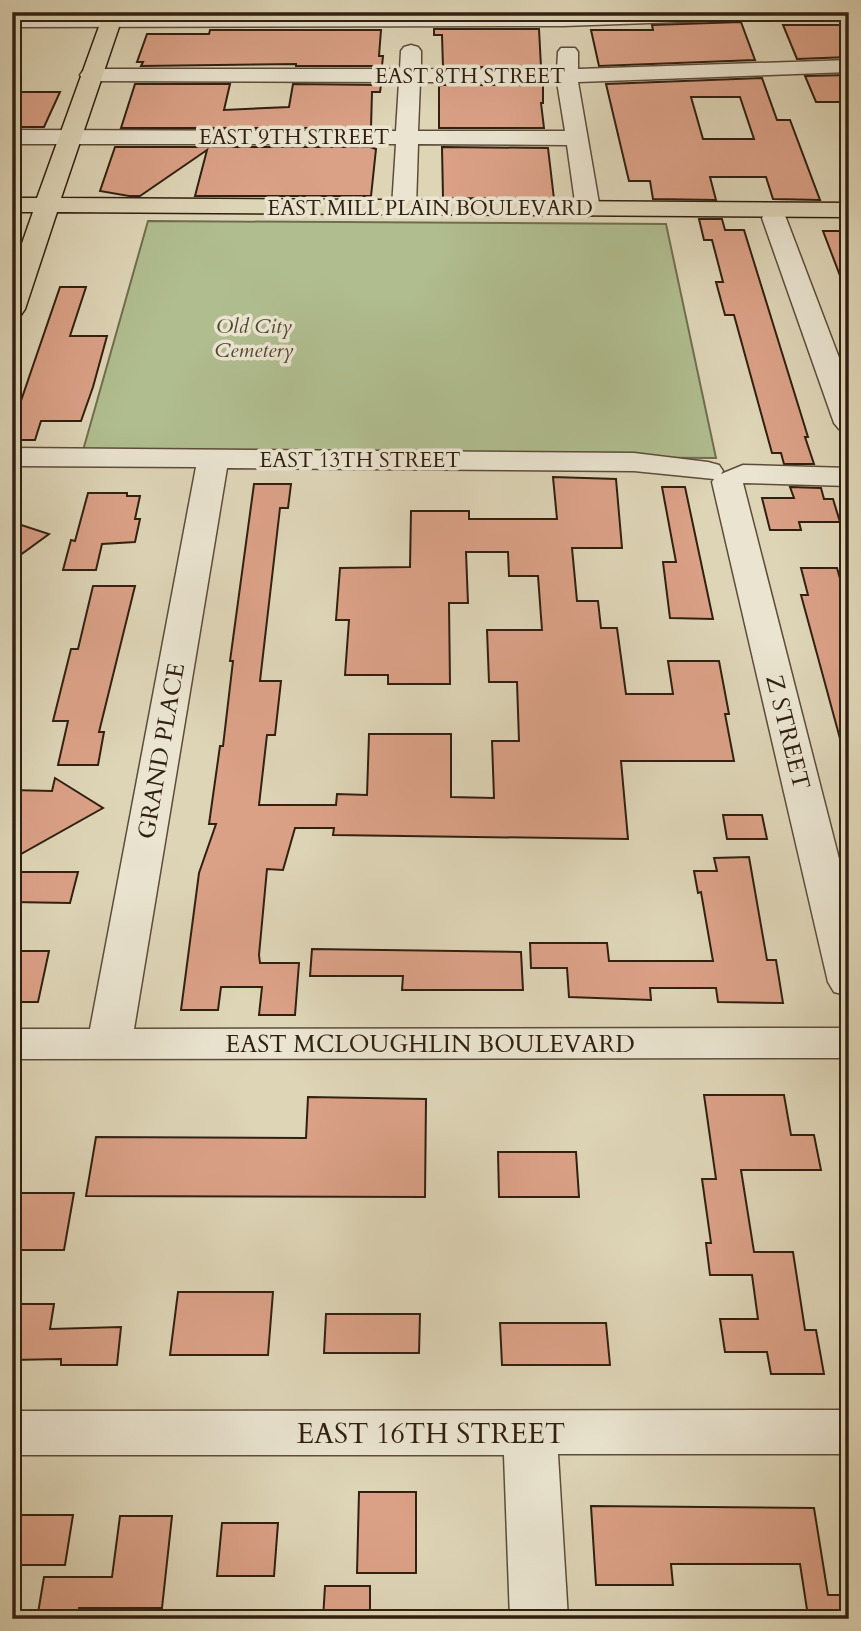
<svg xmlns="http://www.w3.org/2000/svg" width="861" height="1631" viewBox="0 0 861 1631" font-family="Cardo,serif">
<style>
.green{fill:#b0bd8f;stroke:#706e50;stroke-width:2}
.building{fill:#dba187;stroke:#312011;stroke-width:2;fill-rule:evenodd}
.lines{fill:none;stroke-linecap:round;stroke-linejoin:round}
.minor-casing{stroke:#5c4d3a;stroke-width:3}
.major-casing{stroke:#312011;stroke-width:3}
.minor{fill:#eae4d0;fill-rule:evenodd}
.major{fill:#ded5b7;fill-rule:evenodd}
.labels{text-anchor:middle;stroke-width:7;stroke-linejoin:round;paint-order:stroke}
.far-street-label{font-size:21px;fill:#312011;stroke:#eae4d0}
.far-park-label{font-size:21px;font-style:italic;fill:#514730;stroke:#eae4d0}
.street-label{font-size:24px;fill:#312011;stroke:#eae4d0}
.near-street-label{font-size:28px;fill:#312011;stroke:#eae4d0}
</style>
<rect width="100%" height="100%" fill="#ded5b7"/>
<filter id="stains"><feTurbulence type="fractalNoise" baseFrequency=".00286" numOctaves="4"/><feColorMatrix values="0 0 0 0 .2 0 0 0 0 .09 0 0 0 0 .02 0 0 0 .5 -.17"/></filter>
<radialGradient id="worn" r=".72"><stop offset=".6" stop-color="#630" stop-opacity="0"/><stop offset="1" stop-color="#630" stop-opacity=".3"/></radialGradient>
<!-- green -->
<path class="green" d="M148 221 666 224 716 458 82 454Z"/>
<!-- building -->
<g class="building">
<path d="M741 22 755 60 599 66 591 30H653L652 25Z"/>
<path d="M783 25H842L849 39V57L797 59Z"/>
<path d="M434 29H539L541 67H443L442 35H434Z"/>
<path d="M210 30H381L379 56H383L382 66H296V64L141 66 143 62H137L147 34H209Z"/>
<path d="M849 75V102H816L805 76Z"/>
<path d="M762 78 777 120H790L820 200 773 199 766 177H710L716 200 653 199 650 181H629L606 84ZM691 97H740L754 139H703Z"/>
<path d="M135 84H230L224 110 289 107 293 84 381 85 380 92H372L371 128H121Z"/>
<path d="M443 85H543V103H541L544 128H439V86Z"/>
<path d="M12 92H60L44 127H12Z"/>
<path d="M115 147H370L376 149 371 196H195L207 150 140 196H129L100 191Z"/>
<path d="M442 147 548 148 554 199 443 198Z"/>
<path d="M699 219H722L725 230H744L808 437H805L814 464H784L781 453H772L734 315H725L716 282H723L712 240H704Z"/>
<path d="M823 231H849V294H847Z"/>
<path d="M60 287H86L70 336H107L93 387 81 421H41L35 440H12V427Z"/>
<path d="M553 477 616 479 622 548H572L577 601H598L601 628H617L626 694H673L668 661H719L729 714H725L734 761H621L628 839 333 835 334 828H295L283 870 267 869 259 955 260 963H299L295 1015H259L262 987H221L218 1010H181L199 873 216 824H209L220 746H223L233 661H230L254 484H291L288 508H280L260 681H281L275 735H267L259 805H336L337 794 367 795 369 734H451V797L494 798 492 741H519L517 682H489L487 630H542L538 576H509L508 552H466L468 603H449L450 684H388V675H345L349 620H336L340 568 410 567 411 511H469V519H557Z"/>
<path d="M662 487H685L713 619 670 618 663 562H676Z"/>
<path d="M790 487 821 488 824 499H833L840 522H799L801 530H770L762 498H794Z"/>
<path d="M88 493H127V496H140L135 519H140L135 542 102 544 96 570H63L71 540 75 541Z"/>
<path d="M12 522 49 534 12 561Z"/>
<path d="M801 568H837L845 596H849V745L842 746 801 595H808Z"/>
<path d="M93 586H135L99 732H104L98 765H58L68 721H53L71 649H78Z"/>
<path d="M55 778 103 808 12 859V790L52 791Z"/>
<path d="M723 815H762L767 839H727Z"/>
<path d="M749 857 767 960H776L783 1003 718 1002 716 988H650L651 1000 569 997 567 968H531L530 943H607L609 961H713L701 892 698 893 694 871H717L714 858Z"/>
<path d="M12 872H78L70 903 12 902Z"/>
<path d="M312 949 521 952 523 990H402L403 976H310Z"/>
<path d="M12 951H49L38 1002H12Z"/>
<path d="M704 1095H784L791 1135H814L821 1170H741L754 1252H793L805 1330H816L824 1374H771L767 1352H725L720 1319H758L752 1275H710L706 1243H711L702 1179H716Z"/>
<path d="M308 1097 426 1099 425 1197 86 1196 96 1137 306 1138Z"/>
<path d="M498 1152H576L579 1197H499Z"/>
<path d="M12 1193H74L64 1250H12Z"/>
<path d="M178 1292H273L268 1355H170Z"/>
<path d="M12 1304H54L50 1329 121 1327 117 1365H61V1359L12 1360Z"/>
<path d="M326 1314H420L419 1353H324Z"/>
<path d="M500 1323H606L610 1365H502Z"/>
<path d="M359 1492H416V1573H357Z"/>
<path d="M591 1506 814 1508 828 1595H849V1619L808 1616 800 1564H671L673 1585H596Z"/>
<path d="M12 1515H73L65 1565H12Z"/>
<path d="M120 1516H172L162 1608H79L78 1619H37L44 1577H112Z"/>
<path d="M222 1523H278L274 1576H217Z"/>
<path d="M325 1586H370V1619H323Z"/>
</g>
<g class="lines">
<!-- minor casing -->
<g class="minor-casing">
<g id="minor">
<path d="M798 12 789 18 563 26 12 27V15Z"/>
<path d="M411 45 418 47 421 51V69L557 70 558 52 561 48H575L578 52V69L849 60V72L578 82 600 209 596 214 588 216 580 214 576 209 567 145 418 144 416 207 412 212 404 214 396 212 392 207 396 144H12V130L396 131 399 82 90 81 83 79 80 75 83 71 90 69H400L401 51 404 47ZM420 82H557L565 131H418Z"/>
<path d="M774 211 783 213 786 218 849 384V432L839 429 834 423 762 218 765 213Z"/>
<path d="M12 448 634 453 708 462 719 465 723 471 721 474 743 465 849 468V486L743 483 849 898V996L834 992 828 982 712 482 714 479 634 471 227 468 134 1029 849 1028V1058L12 1059V1029H90L196 467 12 466Z"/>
<path d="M849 1410V1454H558L568 1619H510L504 1455H12V1411Z"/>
</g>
</g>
<!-- major casing -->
<g class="major-casing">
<path id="major" d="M100 12H120L121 21 61 198 849 203V217L57 212 25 309 21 315 12 317V272L33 212H12V198H37L101 21Z"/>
</g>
<!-- minor -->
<use href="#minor" class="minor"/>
<!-- major -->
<use href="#major" class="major"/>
</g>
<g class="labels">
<!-- far-street labels -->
<g class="far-street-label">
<text x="470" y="83">EAST 8TH STREET</text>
<text x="294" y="144">EAST 9TH STREET</text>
<text x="430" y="215">EAST MILL PLAIN BOULEVARD</text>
<text x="360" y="467">EAST 13TH STREET</text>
</g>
<!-- far-park labels -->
<g class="far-park-label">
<text x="254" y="333">Old City<tspan x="254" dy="24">Cemetery</tspan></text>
</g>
<!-- street labels -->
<g class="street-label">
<text transform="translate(788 732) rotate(76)" y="8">Z STREET</text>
<text transform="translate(161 751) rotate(-80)" y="8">GRAND PLACE</text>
<text x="430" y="1052">EAST MCLOUGHLIN BOULEVARD</text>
</g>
<!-- near-street labels -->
<g class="near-street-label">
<text x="431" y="1443">EAST 16TH STREET</text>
</g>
</g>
<!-- margin -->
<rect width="861" height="1631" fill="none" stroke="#ded5b7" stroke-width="42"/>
<rect x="14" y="14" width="833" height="1603" fill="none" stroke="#312011" stroke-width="3.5"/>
<rect x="21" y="21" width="819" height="1589" fill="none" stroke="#312011" stroke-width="2"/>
<rect width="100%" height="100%" filter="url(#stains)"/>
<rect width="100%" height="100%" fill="url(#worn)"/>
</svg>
